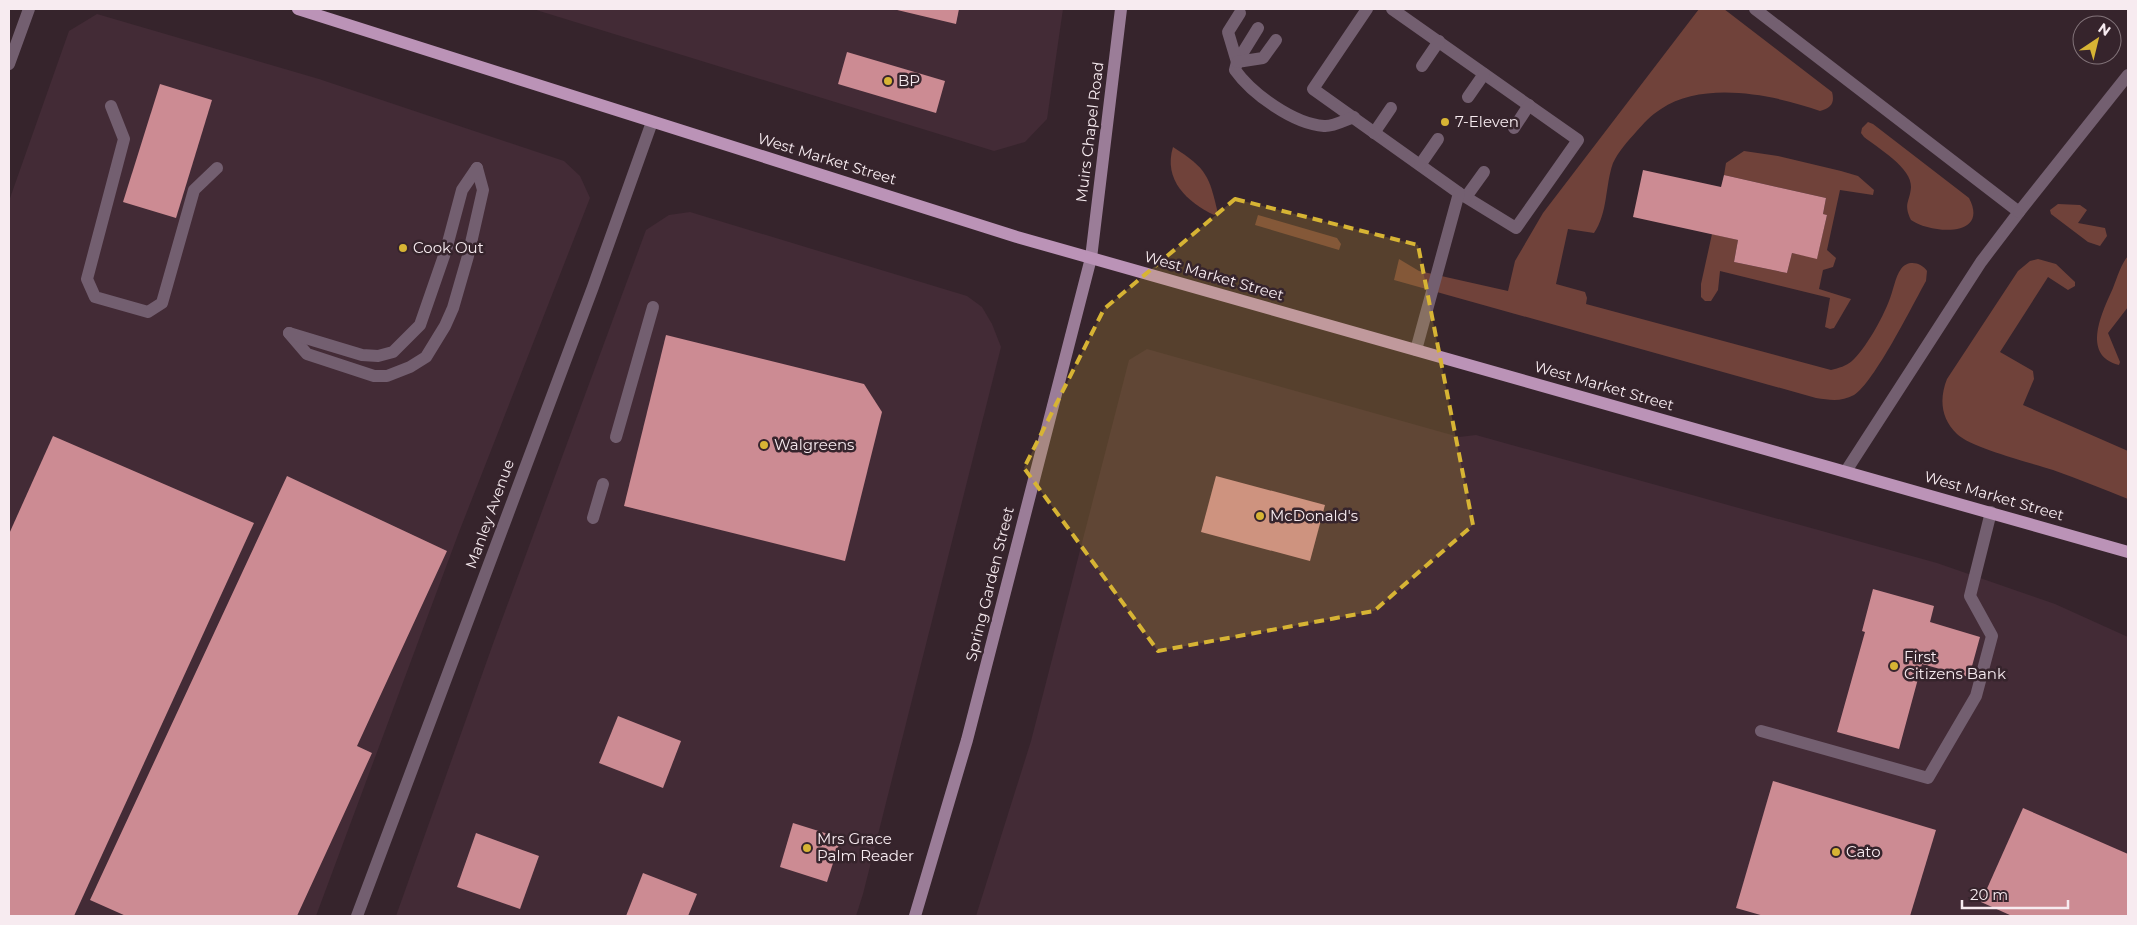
<svg xmlns="http://www.w3.org/2000/svg" width="2137" height="925" viewBox="0 0 2137 925" font-family="Montserrat,sans-serif">
<style>
.built{fill:#432b36}
.green{fill:#70423a}
.building{fill:#cc8b93}
.lines{fill:none;stroke-linecap:round;stroke-linejoin:round}
.service{stroke:#735f70;stroke-width:12}
.minor{stroke:#735f70;stroke-width:12}
.tertiary{stroke:#735f70;stroke-width:12}
.secondary{stroke:#9b7d98;stroke-width:12}
.primary{stroke:#bb93b7;stroke-width:12}
.marked{fill:#d7b434;fill-opacity:0.2;stroke:#d7b434;stroke-width:4;stroke-dasharray:10 6;stroke-linejoin:round}
.poi-dot{fill:#d7b434;stroke:#36242c;stroke-width:2}
.labels{text-anchor:middle;stroke-width:5;stroke-linejoin:round;paint-order:stroke}
.poi-label{font-size:15px;fill:#f7ebf0;stroke:#36242c;text-anchor:start}
.street-label{font-size:15px;fill:#f7ebf0;stroke:#36242c}
</style>
<rect width="100%" height="100%" fill="#36242c"/>
<!-- built -->
<g class="built">
<path d="M533 9H1063L1047 119 1025 142 994 151Z"/>
<path d="M97 14 319 79 564 161 580 176 590 198 459 532 316 916H9V201L69 31Z"/>
<path d="M690 212 967 296 982 307 992 324 1001 347 863 894 856 916H396L494 641 646 230 669 215Z"/>
<path d="M1147 349 1459 437 1476 435 1937 563 2055 604 2128 637V916H976L1031 741 1129 360Z"/>
</g>
<!-- green -->
<g class="green">
<path d="M1699 9H1724L1832 92C1835 103 1831 108 1820 111 1775 95 1704 80 1661 109 1651 115 1643 124 1636 132 1628 141 1618 152 1613 163 1605 186 1608 213 1594 233L1568 229 1556 284 1585 292 1587 298 1586 304 1831 370C1839 368 1846 366 1852 361 1866 348 1882 319 1889 301 1893 292 1895 277 1901 269 1908 259 1922 263 1927 271L1926 281C1913 304 1874 383 1854 395 1841 402 1830 400 1816 398L1394 280 1399 259 1419 271 1508 291 1515 261 1543 213Z"/>
<path d="M1868 122 1873 124 1969 198C1990 238 1931 234 1911 220 1903 203 1910 202 1911 187 1912 168 1878 148 1864 137L1861 133 1862 128Z"/>
<path d="M1173 147C1207 169 1209 175 1218 214L1214 215C1187 202 1163 180 1173 147Z"/>
<path d="M1744 151 1778 156 1841 171 1858 176 1874 190 1873 195 1840 190 1827 250 1836 258 1833 267 1823 270 1819 289 1851 299 1834 328 1830 329 1825 327 1830 298 1720 271 1718 290 1711 301H1705L1701 297V284L1712 234 1738 240 1734 262 1787 273 1792 253 1817 258 1827 215 1823 214 1826 198 1724 175 1726 163Z"/>
<path d="M2058 204 2080 205 2087 210 2078 223 2105 228 2107 236 2100 246 2088 242 2051 214 2050 210Z"/>
<path d="M1258 215 1337 238 1341 244 1339 250 1255 225Z"/>
<path d="M2128 256V307L2108 333 2120 362 2119 365C2080 355 2103 311 2113 288 2117 278 2121 264 2128 256Z"/>
<path d="M2038 259 2056 264 2075 282V286L2068 290 2048 277 2000 352 2033 371 2034 379 2023 405 2128 451V499C2103 489 2079 479 2053 470 2032 463 1971 448 1957 434 1941 419 1939 399 1947 379L2018 271 2030 261Z"/>
</g>
<!-- building -->
<g class="building">
<path d="M893 9H959L956 24Z"/>
<path d="M847 52 945 81 936 113 838 84Z"/>
<path d="M160 84 212 100 176 218 123 202Z"/>
<path d="M1643 170 1721 187 1724 175 1826 198 1823 214 1827 215 1817 259 1792 253 1787 273 1734 262 1738 240 1633 217Z"/>
<path d="M666 335 864 384 882 412 845 561 624 506Z"/>
<path d="M53 436 254 523 74 916H9V534Z"/>
<path d="M287 476 447 551 357 746 372 753 297 916H126L90 900Z"/>
<path d="M1216 476 1325 505 1310 561 1201 532Z"/>
<path d="M1873 589 1934 606 1930 622 1980 637 1969 677 1922 664 1899 749 1837 732 1865 632 1862 631Z"/>
<path d="M618 716 681 741 663 788 599 763Z"/>
<path d="M1773 781 1936 830 1910 916H1764L1736 908Z"/>
<path d="M2023 808 2128 854V916H2012L1981 902Z"/>
<path d="M793 823 841 838 827 882 780 867Z"/>
<path d="M476 833 539 856 520 909 457 887Z"/>
<path d="M643 873 697 894 688 916H626Z"/>
</g>
<g class="lines">
<!-- service -->
<g class="service">
<path d="M1367 9 1313 89 1459 193 1516 228 1578 140 1392 9"/>
<path d="M1755 9 2019 212 1981 262 1846 471"/>
<path d="M1258 28 1237 62 1235 70C1252 94 1294 124 1324 126 1333 127 1345 120 1354 117"/>
<path d="M1237 62 1228 32 1240 13"/>
<path d="M1237 62 1263 58 1276 40"/>
<path d="M1422 66 1439 41"/>
<path d="M1468 97 1484 74"/>
<path d="M111 106 124 139 87 279 95 297 148 312 162 303 194 190 217 168"/>
<path d="M1514 128 1529 105"/>
<path d="M1374 133 1391 108"/>
<path d="M1420 165 1438 139"/>
<path d="M1466 197 1484 172"/>
<path d="M2019 212 2128 75"/>
<path d="M289 333 307 354 374 376H387L410 367 426 357 445 326 453 308 468 256 483 190 477 168"/>
<path d="M289 333 362 355 378 356 393 352 420 325 446 250 462 190 477 168"/>
<path d="M1416 350 1459 193"/>
<path d="M616 437 653 307"/>
<path d="M593 518 603 484"/>
<path d="M1761 731 1928 778 1976 696 1992 636 1970 596 1991 512"/>
</g>
<!-- minor -->
<path class="minor" d="M357 916 593 287 652 122"/>
<!-- tertiary -->
<path class="tertiary" d="M9 64 29 9"/>
<!-- secondary -->
<path class="secondary" d="M915 916 967 740 1091 258 1121 9"/>
<!-- primary -->
<path class="primary" d="M298 9 1017 237 2128 552"/>
</g>
<!-- marked area -->
<path class="marked" d="M1235 199 1418 245 1473 525 1374 611 1158 651 1024 468 1104 309Z"/>
<!-- markers -->
<g class="poi-dot">
<circle cx="888" cy="81" r="5"/>
<circle cx="1445" cy="122" r="5"/>
<circle cx="403" cy="248" r="5"/>
<circle cx="764" cy="445" r="5"/>
<circle cx="1260" cy="516" r="5"/>
<circle cx="1894" cy="666" r="5"/>
<circle cx="807" cy="848" r="5"/>
<circle cx="1836" cy="852" r="5"/>
</g>
<g class="labels">
<!-- poi labels -->
<g class="poi-label">
<text x="898" y="86">BP</text>
<text x="1455" y="127">7-Eleven</text>
<text x="413" y="253">Cook Out</text>
<text x="774" y="450">Walgreens</text>
<text x="1270" y="521">McDonald's</text>
<text x="1904" y="662">First<tspan x="1904" dy="17">Citizens Bank</tspan></text>
<text x="817" y="844">Mrs Grace<tspan x="817" dy="17">Palm Reader</tspan></text>
<text x="1846" y="857">Cato</text>
</g>
<!-- street labels -->
<g class="street-label">
<text transform="translate(1090 132) rotate(-83)" y="5">Muirs Chapel Road</text>
<text transform="translate(827 159) rotate(17)" y="5">West Market Street</text>
<text transform="translate(1214 276) rotate(16)" y="5">West Market Street</text>
<text transform="translate(1604 386) rotate(16)" y="5">West Market Street</text>
<text transform="translate(1994 496) rotate(16)" y="5">West Market Street</text>
<text transform="translate(490 514) rotate(-70)" y="5">Manley Avenue</text>
<text transform="translate(990 584) rotate(-76)" y="5">Spring Garden Street</text>
</g>
</g>
<!-- border -->
<rect width="2137" height="925" fill="none" stroke="#f7ebf0" stroke-width="20"/>
<!-- north arrow -->
<g transform="translate(2097 40) rotate(35)"><circle r="24" fill="#36242c" stroke="#83747a"/>
<path d="M0-4L9 19L0 12L-9 19Z" fill="#d7b434"/>
<text y="-8" font-size="14" font-weight="bold" text-anchor="middle" fill="#f7ebf0">N</text>
</g>
<!-- scale -->
<path d="M1962 900v8h106v-8" fill="none" stroke="#f7ebf0" stroke-width="2.5"/>
<text x="1970" y="900" font-size="15" fill="#f7ebf0" stroke="#36242c" stroke-width="4" paint-order="stroke">20 m</text>
</svg>
